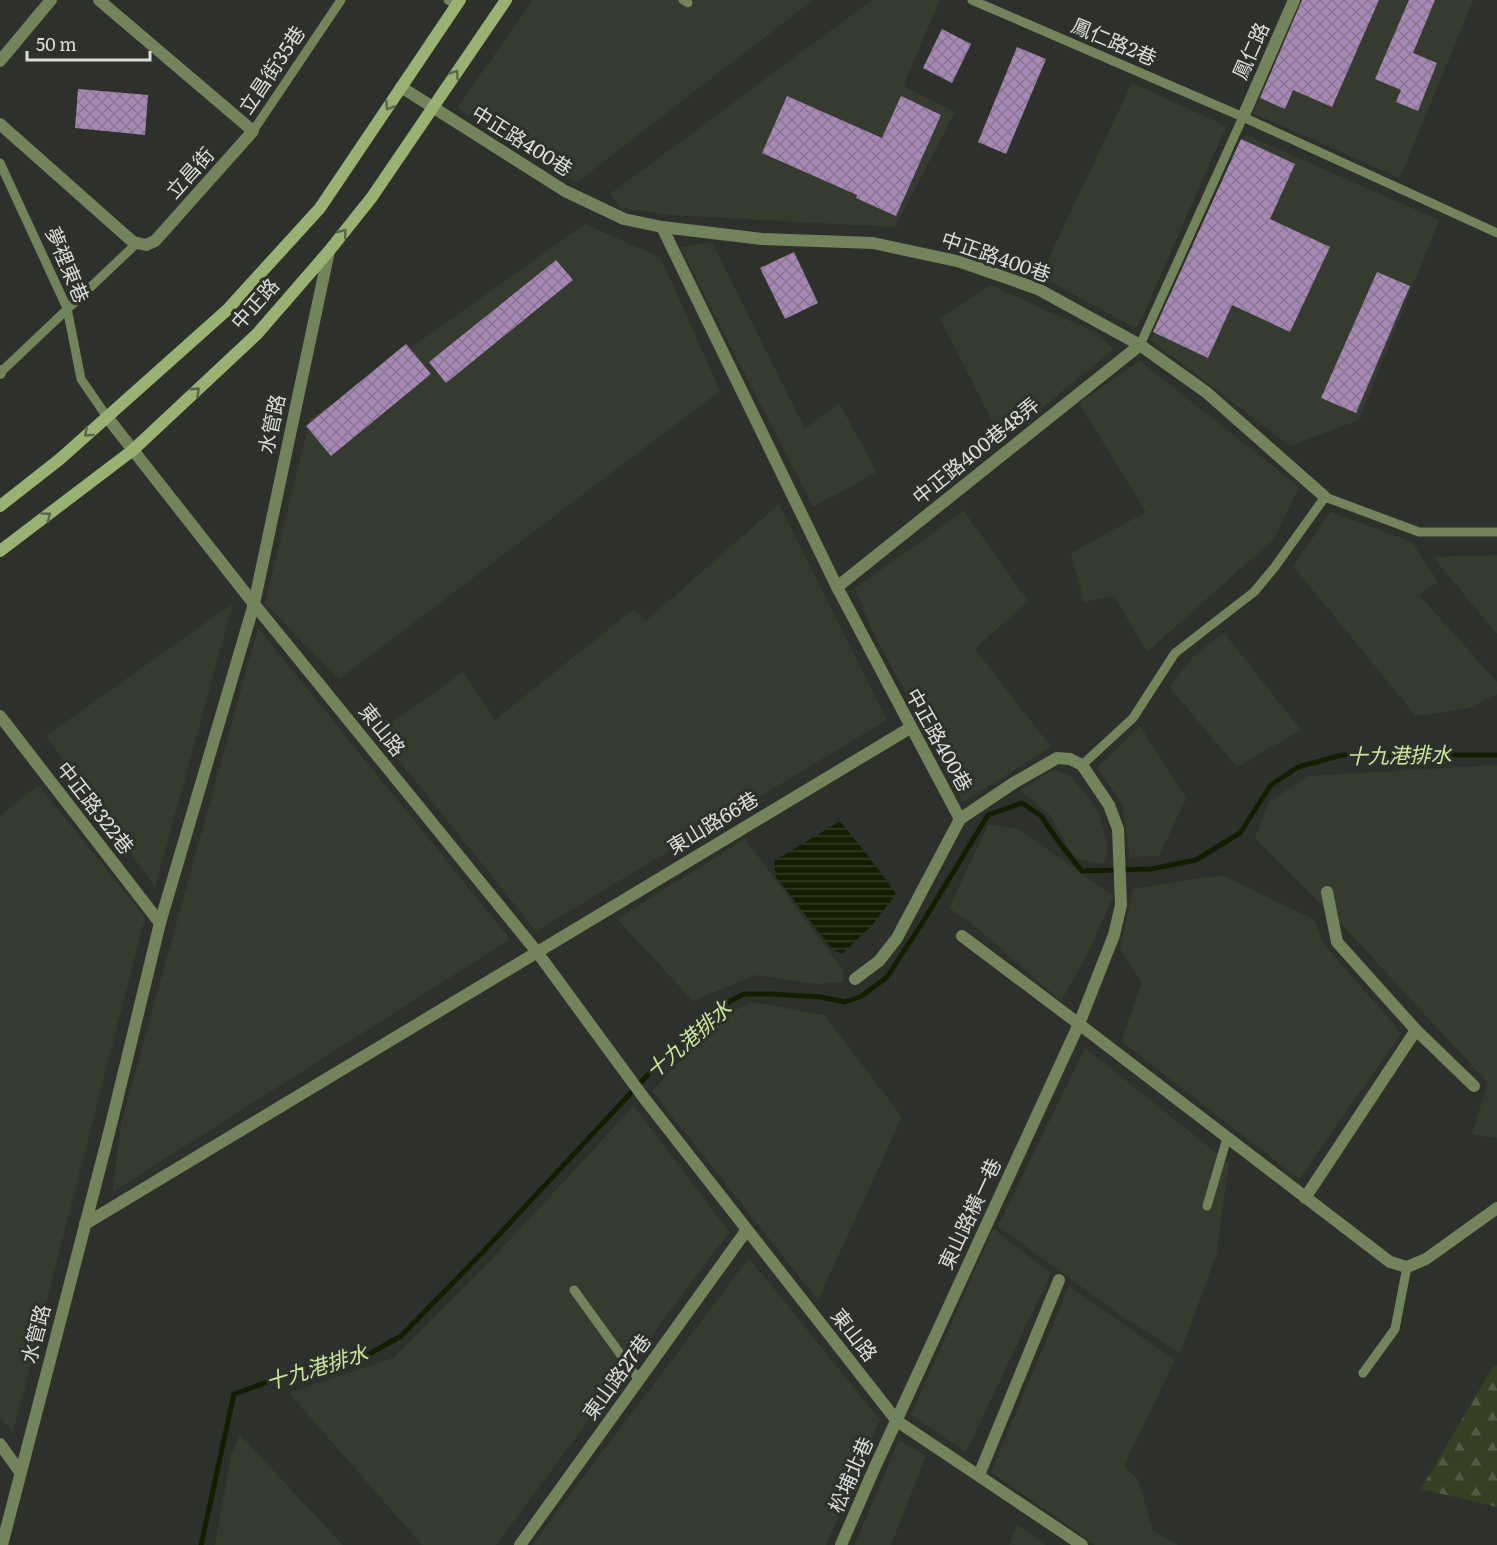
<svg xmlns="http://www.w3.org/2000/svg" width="1497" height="1545" viewBox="0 0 1497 1545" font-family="Literata,'Noto Sans TC',serif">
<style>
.built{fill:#363b30}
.forest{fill:url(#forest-firs)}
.water{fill:url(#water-rules)}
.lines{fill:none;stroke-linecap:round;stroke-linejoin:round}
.stream{stroke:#131e00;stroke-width:5}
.building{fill:url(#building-cross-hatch)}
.lane{stroke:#73835c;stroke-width:9}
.street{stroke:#73835c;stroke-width:12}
.secondary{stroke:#99b273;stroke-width:12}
.oneway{stroke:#596548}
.labels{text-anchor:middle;stroke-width:6;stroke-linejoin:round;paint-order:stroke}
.street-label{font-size:20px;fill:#dbddd9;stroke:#2e312b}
.water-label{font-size:21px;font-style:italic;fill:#cae99e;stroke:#2e312b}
</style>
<defs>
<pattern id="forest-firs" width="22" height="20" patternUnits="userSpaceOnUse" patternTransform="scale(1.5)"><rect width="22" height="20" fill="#343f24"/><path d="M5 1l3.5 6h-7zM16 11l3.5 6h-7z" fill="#515a43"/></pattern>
<pattern id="water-rules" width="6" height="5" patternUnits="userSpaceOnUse" patternTransform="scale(1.5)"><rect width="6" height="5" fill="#131e00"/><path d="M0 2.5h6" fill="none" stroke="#353e25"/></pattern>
<pattern id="building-cross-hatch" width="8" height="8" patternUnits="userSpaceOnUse" patternTransform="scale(1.5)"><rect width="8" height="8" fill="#a688b4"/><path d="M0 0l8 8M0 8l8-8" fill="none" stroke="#887392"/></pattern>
</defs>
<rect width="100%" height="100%" fill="#2e312b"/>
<!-- built -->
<g class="built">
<path d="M533 0H813L576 183 457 108Z"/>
<path d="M872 0H940L903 86 955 112 895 227 670 215 621 208 610 194Z"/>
<path d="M1304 0H1473L1400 178 1253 113Z"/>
<path d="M1132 83 1226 126 1137 329 1040 276Z"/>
<path d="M1246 135 1439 220 1359 420 1290 446 1151 340Z"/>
<path d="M585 224 661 258 720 391 339 679 265 603 310 419Z"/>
<path d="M712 242 805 429 839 403 877 472 813 507 680 247Z"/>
<path d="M990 285 1095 332 1114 349 1002 440 940 319Z"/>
<path d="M1140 361 1299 487 1274 539 1147 652 1114 596 1084 602 1071 553 1146 512 1079 403Z"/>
<path d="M779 504 887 720 536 931 377 733 463 672 495 720 634 609 646 621Z"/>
<path d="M964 511 1028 601 975 649 1051 747 963 802 871 628 855 588Z"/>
<path d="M1331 512 1412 542 1438 582 1419 595 1497 682V694L1469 708 1416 716 1293 566Z"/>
<path d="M1497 555V634L1433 557Z"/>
<path d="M233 603 155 887 46 736Z"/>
<path d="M258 628 510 939 113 1192 121 1124Z"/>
<path d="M1224 633 1301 730 1237 767 1169 687 1194 656Z"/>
<path d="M1140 726 1186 798 1159 856 1130 857 1122 803 1097 768Z"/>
<path d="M1497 765V1138L1472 1134 1488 1083 1344 927 1255 838 1269 802 1308 776Z"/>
<path d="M1052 770 1070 775 1099 811 1108 848 1104 864 1077 859 1068 848 1049 814 1020 791Z"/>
<path d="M38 785 145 917 13 1433 0 1417V816Z"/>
<path d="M988 825 1017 828 1113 896 1087 955 1061 1001 970 922 949 908Z"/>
<path d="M745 839 843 970V982L817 984 755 975 693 1001 617 919Z"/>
<path d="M1222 875 1315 920 1323 943 1398 1029 1400 1035 1299 1179 1121 1041 1142 983 1120 949 1133 889Z"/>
<path d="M750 1002 824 1015 902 1117 818 1300 652 1091 720 1019Z"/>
<path d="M1085 1048 1229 1163 1216 1256 1180 1353 1120 1315 998 1226Z"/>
<path d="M634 1106 729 1232 496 1545H422L289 1393 393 1358 493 1258Z"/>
<path d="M993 1229 1051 1273 966 1452 911 1415Z"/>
<path d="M749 1258 880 1420 826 1545H532Z"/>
<path d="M1069 1286 1175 1360 1124 1466 1138 1480 1153 1531 1178 1545H1095L991 1472Z"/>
<path d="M240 1435 343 1545H215L231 1456Z"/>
<path d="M899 1440 926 1456 891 1545H855Z"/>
<path d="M1017 1524 1046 1545H1009Z"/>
</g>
<!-- forest -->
<path class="forest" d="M1494 1365 1497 1366V1507L1421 1489Z"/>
<!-- water -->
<path class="water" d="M840 821 876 866 896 894 873 924 842 954 831 948 776 877 774 861Z"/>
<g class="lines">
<!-- stream -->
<path class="stream" d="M201 1545 234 1394 317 1364 362 1358 401 1336 480 1255 656 1066 706 1018 724 1004 744 994H770L821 997 845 1002 862 996 887 977 921 925 988 815 1022 803 1041 816 1058 841 1082 871 1151 869 1196 860 1240 833 1271 785 1298 767 1342 755H1497"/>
</g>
<!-- building -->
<g class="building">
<path d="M1302 0H1379L1332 107 1293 90 1285 109 1260 98Z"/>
<path d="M1409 0H1435L1413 53 1437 63 1418 111 1396 102 1401 90 1375 79Z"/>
<path d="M942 29 971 44 952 83 923 68Z"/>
<path d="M1017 47 1046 59 1006 154 978 142Z"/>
<path d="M78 89 148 95 145 135 75 128Z"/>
<path d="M787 96 882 138 901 96 941 115 896 216 856 198 857 195 762 153Z"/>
<path d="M1241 139 1295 164 1270 219 1330 247 1290 332 1232 305 1208 358 1153 332Z"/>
<path d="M794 252 818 303 785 319 760 268Z"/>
<path d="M556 260 573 280 446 383 429 362Z"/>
<path d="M1377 272 1410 286 1356 413 1321 398Z"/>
<path d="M406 344 431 374 331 456 306 426Z"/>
</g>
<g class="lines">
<!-- lane -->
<g class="lane">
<path d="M448 0 457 5"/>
<path d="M683 0 688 3"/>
<path d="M972 0 1243 117 1497 233"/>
<path d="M253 131 341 0"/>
<path d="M0 163 67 308 81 379 107 417"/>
<path d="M1140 345 1243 117"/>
<path d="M1 372 136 244"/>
<path d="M1082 765 1133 718 1175 653 1254 592 1274 568 1325 497 1419 532H1497"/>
<path d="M1207 1206 1227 1138"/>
<path d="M574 1290 639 1380"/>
<path d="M1363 1373 1395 1329 1407 1267"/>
</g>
<!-- street -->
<g class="street">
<path d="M0 61 51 0"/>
<path d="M401 87 565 191 624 219 662 227 762 239 873 243 961 262 1038 289 1140 345 1206 392 1325 497"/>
<path d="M1243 117 1294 0"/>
<path d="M0 124 133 242 146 245 155 241 253 131 99 0"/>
<path d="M662 227 837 587 960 819"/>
<path d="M0 371V373"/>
<path d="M107 417 254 604 537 952 644 1098 897 1421 1082 1545"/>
<path d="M837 587 1140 345"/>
<path d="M0 716 160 923"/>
<path d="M1327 892 1337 942 1416 1030 1474 1086"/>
<path d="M962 936 1079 1024 1390 1262 1407 1267 1426 1259 1497 1208"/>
<path d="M1305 1198 1416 1030"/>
<path d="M85 1224 910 728"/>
<path d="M0 1444 20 1472"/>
<path d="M979 1475 1059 1280"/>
<path d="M2 1545 109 1133 160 923 254 604 329 251"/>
<path d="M520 1545 746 1231"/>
<path d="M841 1545 874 1469 1079 1024 1114 935 1121 905 1118 829 1109 805 1082 765 1070 759 1057 758 1012 784 960 819 897 938 879 961 855 979"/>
</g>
<!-- secondary -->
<g class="secondary">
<path d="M0 506 60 459 227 310 320 208 460 0"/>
<path d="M0 551 133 450 257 334 329 251 372 197 506 0"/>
</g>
</g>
<!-- one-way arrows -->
<defs><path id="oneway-chevron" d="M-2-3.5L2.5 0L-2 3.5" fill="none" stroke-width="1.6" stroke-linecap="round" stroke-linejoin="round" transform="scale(1.5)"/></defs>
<g class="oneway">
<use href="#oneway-chevron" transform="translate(455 74) rotate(-56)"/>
<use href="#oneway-chevron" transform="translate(389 106) rotate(124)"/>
<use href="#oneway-chevron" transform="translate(343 233) rotate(-51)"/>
<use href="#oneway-chevron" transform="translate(196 391) rotate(-43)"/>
<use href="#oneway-chevron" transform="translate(88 433) rotate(138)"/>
<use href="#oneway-chevron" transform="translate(47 516) rotate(-37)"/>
</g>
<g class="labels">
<!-- street labels -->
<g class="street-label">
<text transform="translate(1114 42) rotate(23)" y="7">鳳仁路2巷</text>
<text transform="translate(1251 51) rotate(-66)" y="7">鳳仁路</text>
<text transform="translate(272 70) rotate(-56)" y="7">立昌街35巷</text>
<text transform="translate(522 141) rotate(32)" y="7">中正路400巷</text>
<text transform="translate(190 173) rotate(-48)" y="7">立昌街</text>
<text transform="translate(996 257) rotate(19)" y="7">中正路400巷</text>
<text transform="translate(67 265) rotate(67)" y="7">夢裡東巷</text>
<text transform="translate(255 304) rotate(-48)" y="7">中正路</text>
<text transform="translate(272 424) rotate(-78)" y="7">水管路</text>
<text transform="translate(976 451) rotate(-39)" y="7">中正路400巷48弄</text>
<text transform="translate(382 730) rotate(51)" y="7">東山路</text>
<text transform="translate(939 740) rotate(61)" y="7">中正路400巷</text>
<text transform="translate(95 808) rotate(52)" y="7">中正路322巷</text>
<text transform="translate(713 823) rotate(-31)" y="7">東山路66巷</text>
<text transform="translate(970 1214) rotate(-65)" y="7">東山路橫一巷</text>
<text transform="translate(36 1334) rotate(-75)" y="7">水管路</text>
<text transform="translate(854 1335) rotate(52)" y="7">東山路</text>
<text transform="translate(617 1377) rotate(-54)" y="7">東山路27巷</text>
<text transform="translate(851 1475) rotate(-66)" y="7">松埔北巷</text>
</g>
<!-- water labels -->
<g class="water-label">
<text transform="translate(1399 756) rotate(-1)" y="7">十九港排水</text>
<text transform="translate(689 1040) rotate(-41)" y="7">十九港排水</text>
<text transform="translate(317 1368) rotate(-17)" y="7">十九港排水</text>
</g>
</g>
<!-- scale -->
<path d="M27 51v9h123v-9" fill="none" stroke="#dbddd9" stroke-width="3"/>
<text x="36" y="51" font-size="18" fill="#dbddd9" stroke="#2e312b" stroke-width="4.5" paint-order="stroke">50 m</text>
</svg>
